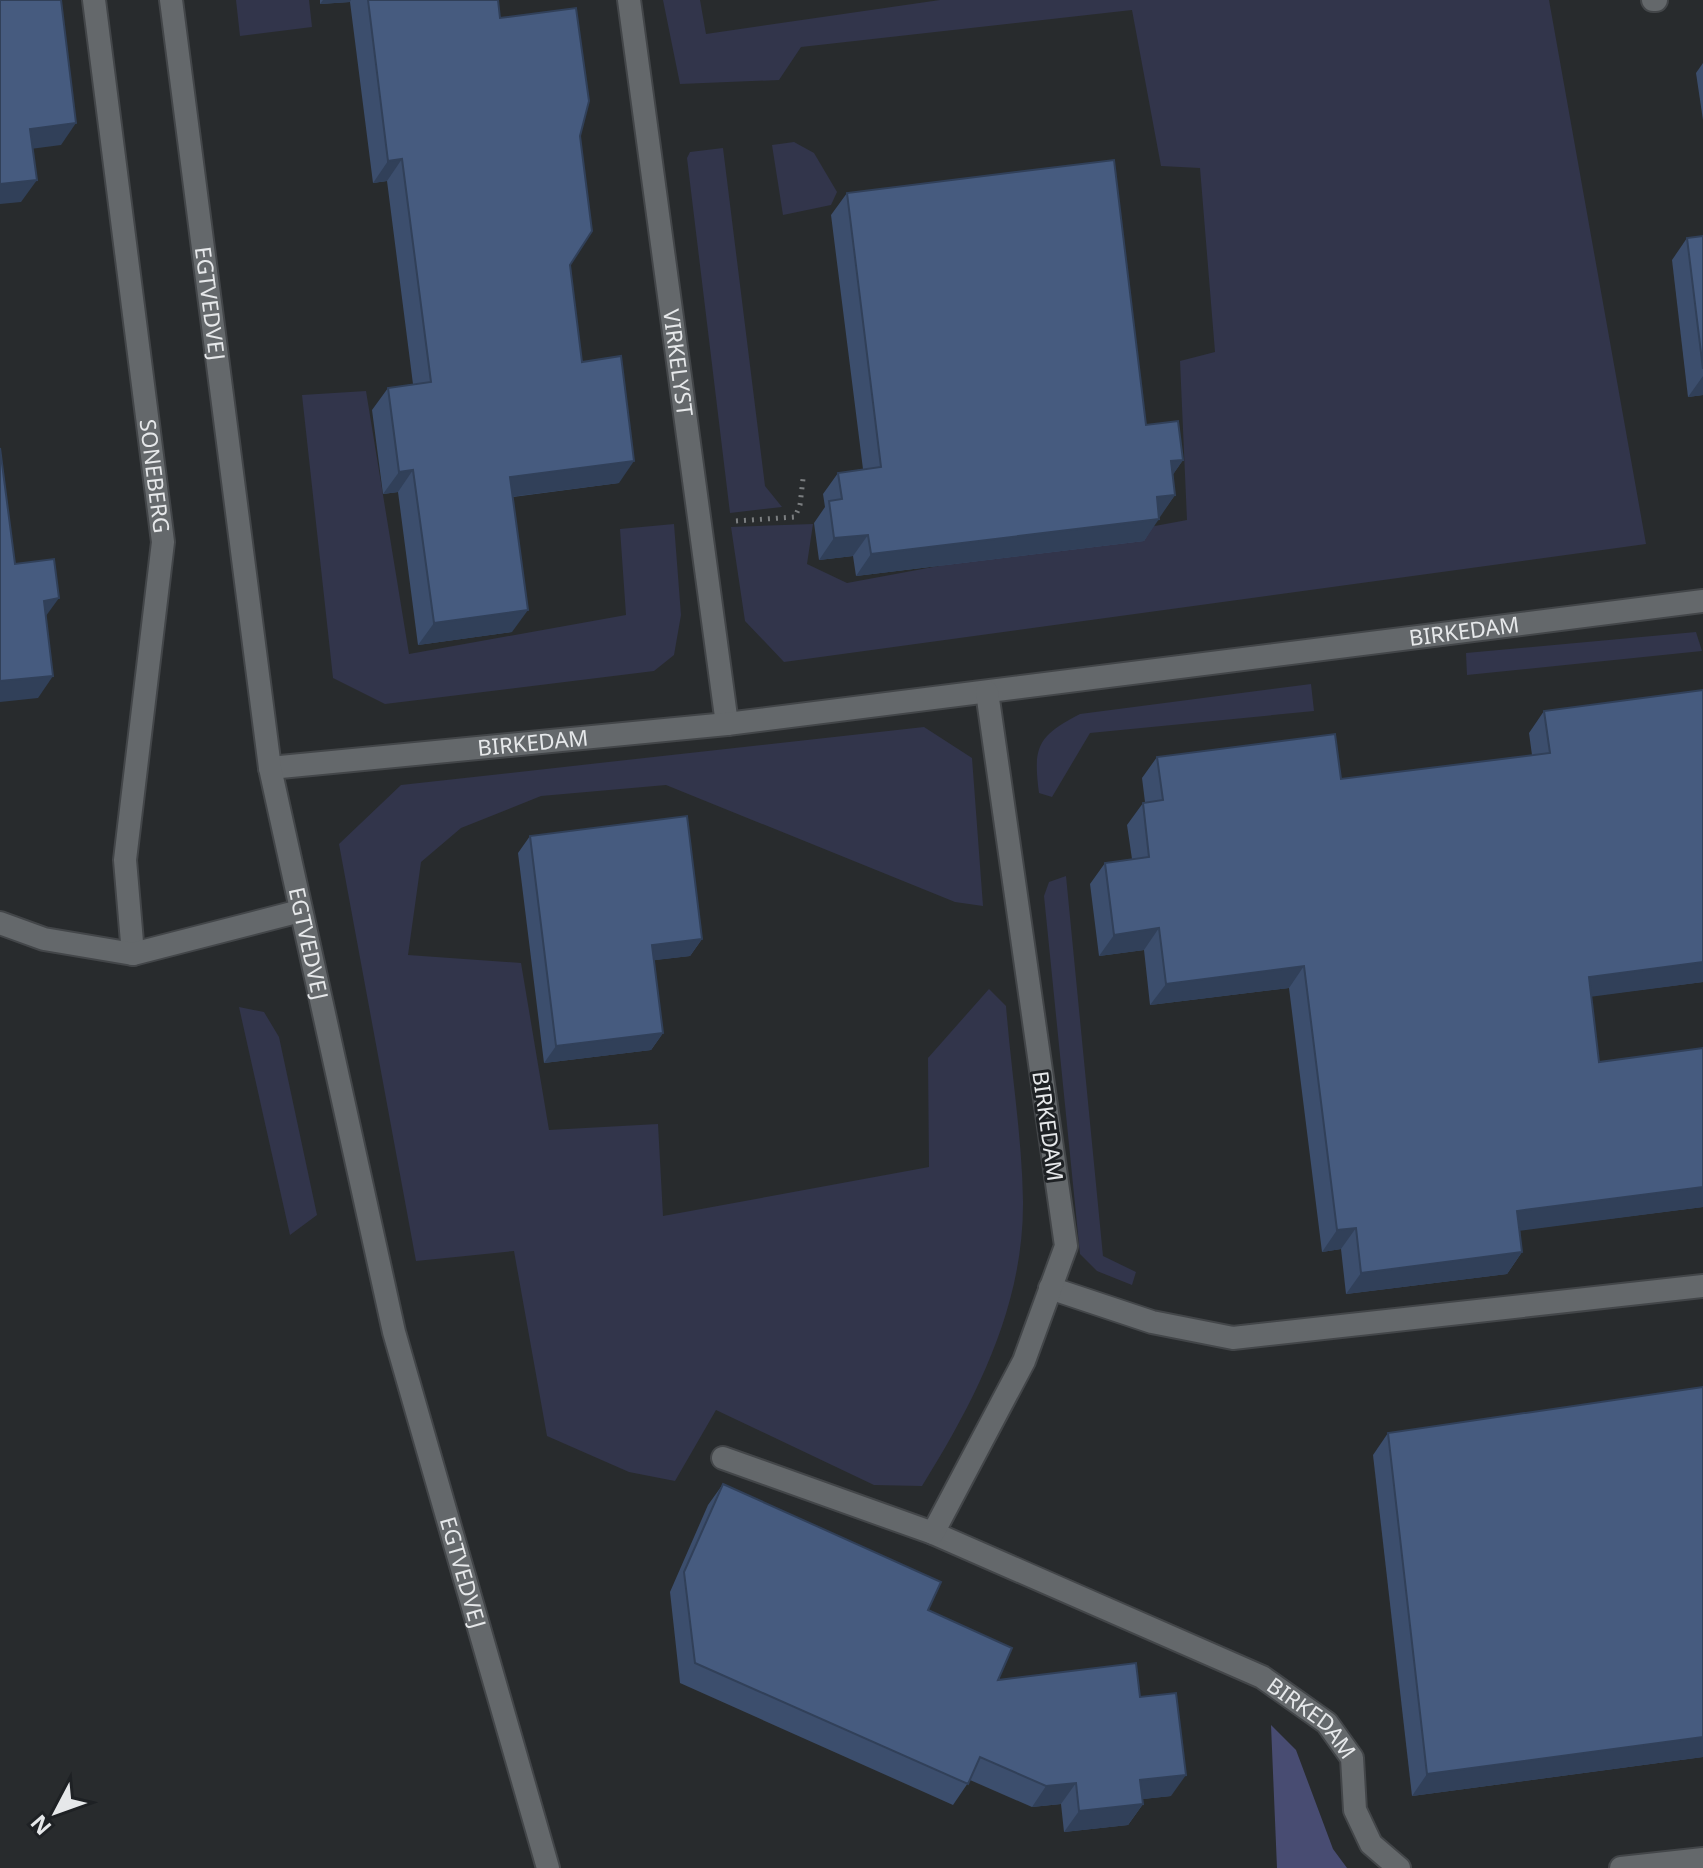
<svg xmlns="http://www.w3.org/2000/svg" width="1703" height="1868" viewBox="0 0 1703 1868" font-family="'Noto Sans',sans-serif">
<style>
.green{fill:#32354b}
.forest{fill:#484c72}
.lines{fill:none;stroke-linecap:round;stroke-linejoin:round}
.service-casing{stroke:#434649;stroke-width:26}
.minor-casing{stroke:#434649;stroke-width:26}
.tertiary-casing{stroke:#434649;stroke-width:26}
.path{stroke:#7b7e80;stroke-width:5;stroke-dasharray:2 6;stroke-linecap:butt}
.service{stroke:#64686b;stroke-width:22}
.minor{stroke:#64686b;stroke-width:22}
.tertiary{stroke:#64686b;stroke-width:22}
.wall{fill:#3c4e6d}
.shaded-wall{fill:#314059}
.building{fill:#465b7f;stroke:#314059;stroke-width:2}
.labels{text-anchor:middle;stroke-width:6;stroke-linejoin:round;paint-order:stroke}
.street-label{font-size:22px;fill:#e6e8ea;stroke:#1e2124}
</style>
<rect width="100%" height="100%" fill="#282b2d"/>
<!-- green -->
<g class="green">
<path d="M236 0H309L312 27 240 36Z"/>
<path d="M663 0H700L706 34 940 0H1549L1646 544 784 662 745 621 731 527 813 524 807 564 847 583 1187 520 1180 361 1215 352 1200 168 1161 166 1132 10 801 47 779 80 680 84Z"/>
<path d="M794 142 814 153 837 192 831 205 783 215 772 145Z"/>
<path d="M723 148 765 486 782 507 730 513 687 158 690 152Z"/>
<path d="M366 391 409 654 626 615 620 529 674 524 681 615 674 655 654 671 385 704 333 678 302 395Z"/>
<path d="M1696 632 1702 651 1467 675 1466 653Z"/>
<path d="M1311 684 1314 711 1090 733 1052 797 1039 793C1033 747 1037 736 1080 714Z"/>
<path d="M924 727 972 758 983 906 955 902 666 785 541 796 461 828 421 862 408 955 521 963 549 1130 658 1124 663 1216 929 1167 928 1058 989 989 1006 1006C1011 1070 1022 1137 1023 1201 1024 1306 976 1399 922 1486L874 1485 716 1410 675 1481 629 1472 547 1436 514 1251 416 1261 339 844 401 785Z"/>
<path d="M1066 876 1103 1256 1136 1272 1132 1285 1097 1271 1080 1254 1044 896 1049 882Z"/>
<path d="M239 1007 264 1012 279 1037 317 1215 290 1235Z"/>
</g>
<!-- forest -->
<path class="forest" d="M1271 1725 1296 1750 1333 1849 1347 1868H1277Z"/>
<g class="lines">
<!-- service casing -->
<g class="service-casing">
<g id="service">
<path id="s1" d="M94 0 163 542 125 860 133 954"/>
<path d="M0 923 44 939 133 954 300 911"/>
<path d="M1050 1288 1152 1322 1233 1338 1703 1286"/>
<path id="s2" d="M933 1533 1262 1677 1327 1723 1352 1758 1355 1810 1371 1844 1399 1868"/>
<path d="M1621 1868 1703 1859"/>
</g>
</g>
<!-- minor casing -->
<g class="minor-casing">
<g id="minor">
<path id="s3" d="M629 0 727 724"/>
<path d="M1653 0H1656"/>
<path id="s4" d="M270 768 727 724 1703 601"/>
<path d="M723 1458 933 1533 1024 1361 1066 1246 987 692"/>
</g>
</g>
<!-- tertiary casing -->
<g class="tertiary-casing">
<g id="tertiary">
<path id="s5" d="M171 0 270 768 394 1332 548 1868"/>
</g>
</g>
<!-- path -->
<path class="path" d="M736 521 795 517 800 505 803 479"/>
<!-- service -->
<use href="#service" class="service"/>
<!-- minor -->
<use href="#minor" class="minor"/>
<!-- tertiary -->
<use href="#tertiary" class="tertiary"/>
</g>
<!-- wall -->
<g class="wall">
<path d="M320 0H498L500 18 580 136 570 265 582 362 619 483 513 497 512 632 418 645 398 492 383 494 372 410 388 388 413 384 387 181 373 183 350 2 320 4Z"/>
<path d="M1703 63V120L1696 73Z"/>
<path d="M847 193 1146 425 1183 460 1173 474 1175 495 1159 517 1144 541 856 576 853 556 819 560 814 523 825 507 823 494 838 473 863 469 831 215Z"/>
<path d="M1703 236V395L1688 397 1672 260 1687 238Z"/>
<path d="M1544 711 1703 982 1591 996 1599 1062 1703 1048V1207L1520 1230 1522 1252 1507 1274 1346 1294 1341 1249 1322 1252 1289 988 1150 1005 1144 950 1099 956 1090 884 1105 863 1132 859 1127 825 1143 803 1145 802 1142 778 1157 757 1341 779 1532 755 1529 733Z"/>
<path d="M530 836 702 939 690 956 654 960 663 1033 651 1050 544 1063 518 853Z"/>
<path d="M1703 1387V1757L1412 1796 1373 1455 1388 1433Z"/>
<path d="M723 1484 928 1610 998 1680 1140 1697 1171 1796 1142 1799 1143 1804 1128 1825 1064 1832 1061 1804 1032 1807 970 1780 953 1805 680 1683 670 1592 708 1505Z"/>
</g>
<!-- shaded-wall -->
<g class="shaded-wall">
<path d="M323 0H351L350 2 320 4Z"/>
<path d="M76 123 61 145 15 151 30 129Z"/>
<path d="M402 159 387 181 373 183 388 161Z"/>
<path d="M37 180 21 202 0 204V184Z"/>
<path d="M1703 376V395L1688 397Z"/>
<path d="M1183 460 1168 482 1171 461Z"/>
<path d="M634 461 619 483 495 499 510 477Z"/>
<path d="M413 470 398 492 383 494 399 472Z"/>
<path d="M1175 495 1160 517 1141 519 1157 497Z"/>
<path d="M1159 519 1144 541 856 576 871 554Z"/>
<path d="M868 535 853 556 819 560 834 538Z"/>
<path d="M59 598 43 620 44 601Z"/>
<path d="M528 610 512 632 418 645 434 623Z"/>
<path d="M53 676 38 698 0 702V681Z"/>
<path d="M1159 928 1144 950 1099 956 1114 935Z"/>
<path d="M702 939 690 956 640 962 652 945Z"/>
<path d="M1703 962V982L1574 999 1589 977Z"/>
<path d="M1304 966 1289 988 1150 1005 1166 984Z"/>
<path d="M663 1033 651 1050 544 1063 556 1046Z"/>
<path d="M1703 1187V1207L1502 1233 1517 1211Z"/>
<path d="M1356 1228 1341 1249 1322 1252 1337 1230Z"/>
<path d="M1522 1252 1507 1274 1346 1294 1361 1273Z"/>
<path d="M1703 1737V1757L1412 1796 1427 1774Z"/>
<path d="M1186 1775 1171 1796 1126 1801 1140 1780Z"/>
<path d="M1076 1783 1061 1804 1032 1807 1046 1786Z"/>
<path d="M1143 1804 1128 1825 1064 1832 1079 1811Z"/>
</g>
<!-- building -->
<g class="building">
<path d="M0 0H61L76 123 30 129 37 180 0 184Z"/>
<path d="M368 0H498L500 18 576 8 589 101 580 136 592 231 570 265 582 362 621 356 634 461 510 477 528 610 434 623 413 470 399 472 388 388 431 382 402 159 388 161Z"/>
<path d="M1114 160 1146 425 1178 421 1183 460 1171 461 1175 495 1157 497 1159 519 871 554 868 535 834 538 829 501 842 499 838 473 881 467 847 193Z"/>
<path d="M1703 236V369L1687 238Z"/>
<path d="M0 448 15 564 54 559 59 598 44 601 53 676 0 681Z"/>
<path d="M1703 690V962L1589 977 1599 1062 1703 1048V1187L1517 1211 1522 1252 1361 1273 1356 1228 1337 1230 1304 966 1166 984 1159 928 1114 935 1105 863 1149 857 1143 803 1163 800 1157 757 1335 734 1341 779 1550 753 1544 711Z"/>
<path d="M687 816 702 939 652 945 663 1033 556 1046 530 836Z"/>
<path d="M1703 1387V1737L1427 1774 1388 1433Z"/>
<path d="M723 1484 941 1582 928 1610 1012 1648 998 1680 1136 1663 1140 1697 1176 1693 1186 1775 1140 1780 1143 1804 1079 1811 1076 1783 1046 1786 980 1757 968 1784 695 1663 684 1572Z"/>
</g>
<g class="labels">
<!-- street labels -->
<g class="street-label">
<text dy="8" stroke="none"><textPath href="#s5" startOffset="306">EGTVEDVEJ</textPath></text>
<text dy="8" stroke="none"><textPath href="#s3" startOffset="366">VIRKELYST</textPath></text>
<text dy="8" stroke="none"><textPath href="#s1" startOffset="480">SONEBERG</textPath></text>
<text dy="8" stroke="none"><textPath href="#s4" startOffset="1202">BIRKEDAM</textPath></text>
<text dy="8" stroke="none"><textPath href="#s4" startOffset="264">BIRKEDAM</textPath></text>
<text dy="8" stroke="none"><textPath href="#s5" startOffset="954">EGTVEDVEJ</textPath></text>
<text transform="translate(1048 1126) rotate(82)" y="8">BIRKEDAM</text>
<text dy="8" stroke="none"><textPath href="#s5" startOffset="1602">EGTVEDVEJ</textPath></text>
<text dy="8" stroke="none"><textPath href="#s2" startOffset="424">BIRKEDAM</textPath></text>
</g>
</g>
<!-- north arrow -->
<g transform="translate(56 1812) rotate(229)" stroke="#1e2124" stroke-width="6" paint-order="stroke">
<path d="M0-6L14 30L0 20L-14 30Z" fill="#e6e8ea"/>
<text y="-12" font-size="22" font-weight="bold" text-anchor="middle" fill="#e6e8ea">N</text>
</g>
</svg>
